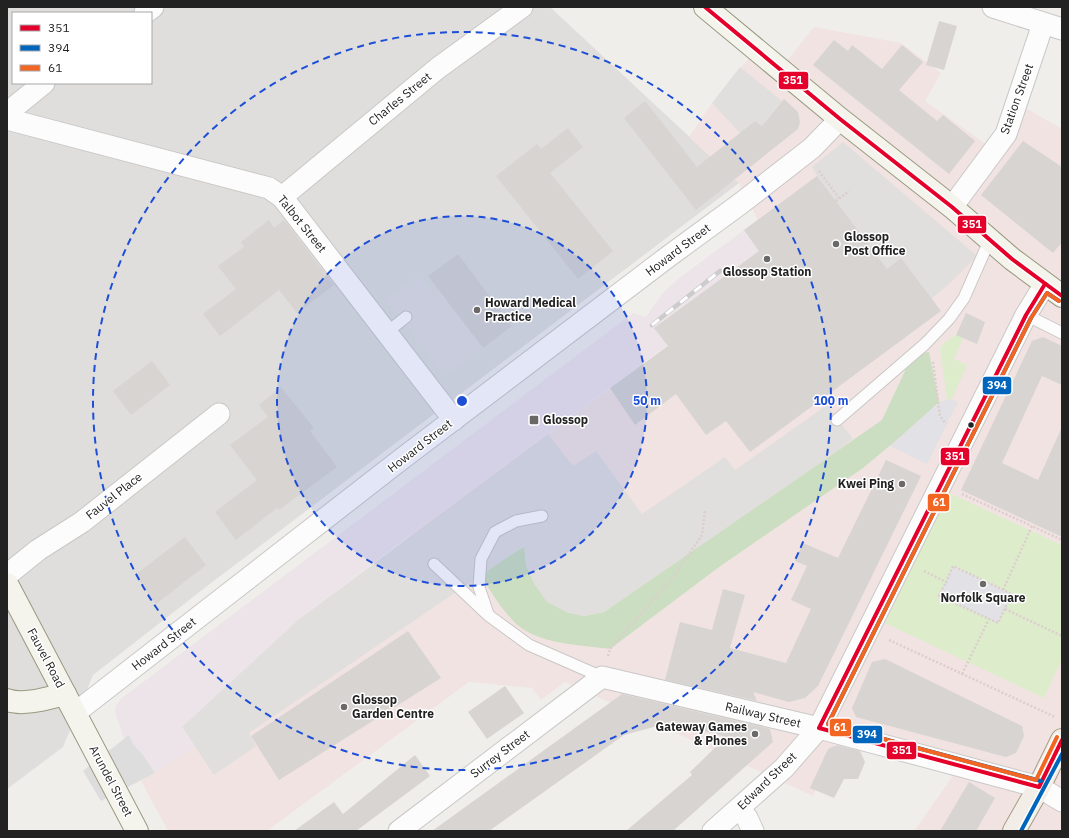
<svg xmlns="http://www.w3.org/2000/svg" width="1069" height="838" viewBox="0 0 1069 838" font-family="'IBM Plex Sans',sans-serif">
<style>
.residential{fill:#dfdedc;fill-rule:evenodd}
.commercial{fill:#f1e3e1}
.industrial{fill:#ede4e9}
.grass{fill:#ddeccb}
.forest{fill:#cbdec1}
.parking{fill:#e0dfde}
.plaza{fill:#e2e1e5}
.pier{fill:#dedddd}
.building{fill:#d7d4d2}
.lines{fill:none;stroke-linecap:round;stroke-linejoin:round}
.lane-casing{stroke:#c9c8c7;stroke-width:13}
.street-casing{stroke:#c9c8c7;stroke-width:23}
.secondary-casing{stroke:#999a82;stroke-width:24}
.primary-casing{stroke:#a79c86;stroke-width:24}
.path{stroke:#dccecd;stroke-width:2.5;stroke-dasharray:2 2;stroke-linecap:butt}
.lane{stroke:#fdfcfc;stroke-width:11}
.street{stroke:#fdfcfc;stroke-width:21}
.secondary{stroke:#f4f4ed;stroke-width:22}
.primary{stroke:#f3ede7;stroke-width:22}
.rail-casing{stroke:#ccc;stroke-width:4.5}
.rail{stroke:#fff;stroke-width:3;stroke-dasharray:9;stroke-linecap:butt}
.bus-1-casing{stroke:#fff;stroke-width:7}
.bus-2-casing{stroke:#fff;stroke-width:7}
.bus-3-casing{stroke:#fff;stroke-width:7}
.bus-1{stroke:#e4002b;stroke-width:4}
.bus-2{stroke:#0065bd;stroke-width:4}
.bus-3{stroke:#f26522;stroke-width:4}
.ring{fill:none;stroke:#1d4ed8;stroke-width:2;stroke-dasharray:7 5}
.poi-dot{fill:#6a6968;stroke:#fff;stroke-width:1.5}
.bus-dot{fill:#222;stroke:#fff;stroke-width:1.5}
.labels{text-anchor:middle;stroke-width:3;stroke-linejoin:round;paint-order:stroke}
.street-label{font-size:12px;fill:#222;stroke:#fff}
.poi-label{font-size:12px;font-weight:bold;fill:#222;stroke:#fff;text-anchor:start}
.centre{fill:#1d4ed8;stroke:#fff;stroke-width:2}
.ring-label{font-size:12px;text-anchor:middle;font-weight:bold;fill:#1d4ed8;stroke:#fff;stroke-width:3;stroke-linejoin:round;paint-order:stroke}
.line-badge{stroke:#fff;stroke-width:1.5}
.badge-label{font-size:11px;text-anchor:middle;font-weight:bold;fill:#fff}
</style>
<rect width="100%" height="100%" fill="#f0eeeb"/>
<!-- residential -->
<path class="residential" d="M7 7H550L739 183 211 583 93 675 63 747 7 789ZM13 13H151V83H13Z"/>
<!-- commercial -->
<path class="commercial" d="M814 27 901 43 941 73 925 101 993 149 1017 103 1062 129V831H914L960 766 840 733 813 796 565 682 541 700 532 688 469 682 267 831H168L141 781 194 747 409 536 668 346 758 220 739 183 689 137 712 103 758 47 781 68Z"/>
<!-- industrial -->
<path class="industrial" d="M817 176 846 214 409 536 298 620 182 727 195 747 155 773 143 755 133 744 129 735 124 739 115 712 116 705 122 698 633 313 646 317 662 294 678 279Z"/>
<!-- grass -->
<g class="grass">
<path d="M956 335 963 338 954 359 967 365 952 399 947 400 940 348 945 342Z"/>
<path d="M947 492 1062 545V659L1044 698 885 623Z"/>
</g>
<!-- forest -->
<path class="forest" d="M929 352 939 402 923 418 863 468 719 567 610 649C582 645 551 645 526 631 508 621 491 592 480 574L525 546 526 565 535 585 566 612 584 616 604 612 882 420 913 354Z"/>
<!-- parking -->
<g class="parking">
<path d="M740 67 782 101 762 126 755 121 740 133 712 103Z"/>
<path d="M843 142 977 256 948 285 931 299 901 258 887 269 817 176 812 167Z"/>
<path d="M418 275 434 294 439 290 483 348 445 378 385 300Z"/>
<path d="M827 405 853 439 826 459 604 612 584 616 566 612 547 602 535 585 526 565 524 546 249 733 256 746 214 775 182 727 298 620 548 434 573 466 596 451 642 514 725 457 735 470Z"/>
</g>
<!-- plaza -->
<g class="plaza">
<path d="M952 399 958 402 927 464 890 446 939 402Z"/>
<path d="M953 566 1012 594 998 623 939 596Z"/>
</g>
<!-- pier -->
<path class="pier" d="M129 735 133 744 143 755 155 773 101 801 83 771Z"/>
<!-- building -->
<g class="building">
<path d="M939 21 957 26 944 70 926 65Z"/>
<path d="M834 40 848 51 852 45 882 69 902 45 923 62 899 90 937 121 943 115 975 141 949 174 813 65Z"/>
<path d="M784 99 798 112 800 122 798 129 696 210 624 118 645 101 697 167 755 121 762 126Z"/>
<path d="M568 128 583 147 550 173 613 251 578 279 496 176 537 144 541 149Z"/>
<path d="M1023 141 1062 167V242L1053 253 981 195Z"/>
<path d="M817 176 887 269 901 258 941 311 750 452 726 421 706 435 676 394 635 425 610 388 668 346 654 328 759 251 744 230Z"/>
<path d="M269 220 274 228 284 220 334 285 297 313 279 290 220 336 203 314 236 289 218 266 244 247 241 242Z"/>
<path d="M458 254 512 326 483 348 428 276Z"/>
<path d="M966 313 985 322 977 344 956 335Z"/>
<path d="M1043 337 1062 346V385L1042 376 1002 463 1038 480 1062 427V537L961 490 1032 341Z"/>
<path d="M152 361 170 385 131 415 113 391Z"/>
<path d="M281 387 314 428 310 431 337 467 279 510 277 508 236 540 215 512 257 480 230 445 268 417 259 405Z"/>
<path d="M886 460 921 476 818 686 805 698 789 702 753 692 757 701 665 680 680 622 712 630 723 589 745 595 730 648 786 663 811 609 791 600 807 566 795 561 803 543 838 558Z"/>
<path d="M185 537 206 565 156 604 135 575Z"/>
<path d="M408 631 441 678 279 780 251 736Z"/>
<path d="M885 659 1022 726 1024 736 1016 753 1006 757 856 717 852 708 872 662Z"/>
<path d="M505 686 524 713 487 739 468 712Z"/>
<path d="M622 694 770 729 773 742 673 831H626L692 775 690 772 726 737 672 722 624 735 489 831H432Z"/>
<path d="M837 745 860 751 865 762 858 779H844L834 798 810 788 828 749Z"/>
<path d="M415 755 430 776 356 831H294L334 802 343 814Z"/>
<path d="M969 782 995 798 976 831H940Z"/>
</g>
<g class="lines">
<!-- lane casing -->
<g class="lane-casing">
<g id="lane">
<path d="M1026 315 1062 333"/>
<path d="M386 333 406 317"/>
<path d="M837 420 925 344 949 319 964 298 990 239"/>
<path d="M434 564 488 615 529 645 602 677"/>
<path d="M488 614 479 587 481 559 495 532 516 521 542 516"/>
</g>
</g>
<!-- street casing -->
<g class="street-casing">
<g id="street">
<path d="M993 7 1062 29"/>
<path d="M145 13 153 7"/>
<path d="M7 113 44 83"/>
<path d="M7 119 269 188 282 197 454 420"/>
<path d="M282 197 438 68 522 7"/>
<path d="M952 207 1006 134 1043 24"/>
<path d="M7 575 38 550 82 522 219 414"/>
<path d="M75 713 399 461 669 256 740 204 812 148 840 119"/>
<path d="M739 809 747 818 753 831"/>
<path d="M399 831 602 677 819 728 1039 787 1062 801"/>
<path d="M713 831 784 768 819 728 1026 315 1045 284"/>
</g>
</g>
<!-- secondary casing -->
<g class="secondary-casing">
<g id="secondary">
<path d="M705 7 840 119 952 207 1012 259 1062 296"/>
<path d="M7 584 137 831"/>
<path d="M7 700C24 706 48 698 65 694"/>
</g>
</g>
<!-- primary casing -->
<g class="primary-casing">
<path id="primary" d="M1014 831 1039 787 1062 740"/>
</g>
<!-- path -->
<g class="path">
<path d="M819 171 839 198"/>
<path d="M836 201 849 191"/>
<path d="M933 362 940 416 946 424"/>
<path d="M962 494 1032 526"/>
<path d="M924 571 946 582 953 566 1012 594 998 623 939 596 946 582"/>
<path d="M1003 590 1032 526 1062 540"/>
<path d="M1005 609 1062 636"/>
<path d="M889 640 1055 717"/>
<path d="M608 656 610 649 674 576 702 535 705 511"/>
<path d="M962 674 989 619"/>
</g>
<!-- lane -->
<use href="#lane" class="lane"/>
<!-- street -->
<use href="#street" class="street"/>
<!-- secondary -->
<use href="#secondary" class="secondary"/>
<!-- primary -->
<use href="#primary" class="primary"/>
<!-- rail casing -->
<g class="rail-casing">
<path id="rail" d="M652 325 720 271"/>
</g>
<!-- rail -->
<use href="#rail" class="rail"/>
<!-- bus-1 casing -->
<g class="bus-1-casing">
<g id="bus-1">
<path d="M705 7 840 119 952 207 1012 259 1062 296"/>
<path d="M1045 284 1026 315 819 728 1039 787 1062 740"/>
</g>
</g>
<!-- bus-2 casing -->
<g class="bus-2-casing">
<g id="bus-2">
<path d="M1041 781 828 724 1031 318 1047 293 1059 301"/>
<path d="M1021 831 1062 754"/>
</g>
</g>
<!-- bus-3 casing -->
<g class="bus-3-casing">
<path id="bus-3" d="M1057 737 1036 780 828 724 1031 318 1047 293 1059 301"/>
</g>
<!-- bus-1 -->
<use href="#bus-1" class="bus-1"/>
<!-- bus-2 -->
<use href="#bus-2" class="bus-2"/>
<!-- bus-3 -->
<use href="#bus-3" class="bus-3"/>
</g>
<!-- distance rings -->
<circle cx="462" cy="401" r="185" fill="#1d4ed8" fill-opacity=".12"/>
<g class="ring">
<circle cx="462" cy="401" r="185"/>
<circle cx="462" cy="401" r="369"/>
</g>
<!-- markers -->
<g class="poi-dot">
<circle cx="836" cy="244" r="4"/>
<circle cx="767" cy="259" r="4"/>
<circle cx="477" cy="310" r="4"/>
<rect x="529" y="415" width="10" height="10" rx="2"/>
<circle cx="902" cy="484" r="4"/>
<circle cx="983" cy="584" r="4"/>
<circle cx="344" cy="707" r="4"/>
<circle cx="755" cy="734" r="4"/>
</g>
<circle class="bus-dot" cx="971" cy="425" r="3.5"/>
<g class="labels">
<!-- street labels -->
<g class="street-label">
<text transform="translate(400 99) rotate(-39)" y="4">Charles Street</text>
<text transform="translate(1017 99) rotate(-70)" y="4">Station Street</text>
<text transform="translate(302 224) rotate(51)" y="4">Talbot Street</text>
<text transform="translate(678 250) rotate(-37)" y="4">Howard Street</text>
<text transform="translate(420 446) rotate(-38)" y="4">Howard Street</text>
<text transform="translate(114 496) rotate(-38)" y="4">Fauvel Place</text>
<text transform="translate(164 644) rotate(-38)" y="4">Howard Street</text>
<text transform="translate(46 658) rotate(62)" y="4">Fauvel Road</text>
<text transform="translate(763 715) rotate(13)" y="4">Railway Street</text>
<text transform="translate(500 754) rotate(-37)" y="4">Surrey Street</text>
<text transform="translate(111 781) rotate(62)" y="4">Arundel Street</text>
<text transform="translate(767 781) rotate(-44)" y="4">Edward Street</text>
</g>
<!-- poi labels -->
<g class="poi-label">
<text x="844" y="241">Glossop<tspan x="844" dy="14">Post Office</tspan></text>
<text x="767" y="276" text-anchor="middle">Glossop Station</text>
<text x="485" y="307">Howard Medical<tspan x="485" dy="14">Practice</tspan></text>
<text x="543" y="424">Glossop</text>
<text x="894" y="488" text-anchor="end">Kwei Ping</text>
<text x="983" y="602" text-anchor="middle">Norfolk Square</text>
<text x="352" y="704">Glossop<tspan x="352" dy="14">Garden Centre</tspan></text>
<text x="747" y="731" text-anchor="end">Gateway Games<tspan x="747" dy="14">&amp; Phones</tspan></text>
</g>
</g>
<circle cx="462" cy="401" r="6" class="centre"/>
<g class="ring-label">
<text x="647" y="405">50 m</text>
<text x="831" y="405">100 m</text>
</g>
<g class="line-badge">
<rect x="778" y="71" width="31" height="19" rx="4" fill="#e4002b"/>
<rect x="957" y="215" width="30" height="19" rx="4" fill="#e4002b"/>
<rect x="982" y="376" width="30" height="19" rx="4" fill="#0065bd"/>
<rect x="940" y="447" width="30" height="19" rx="4" fill="#e4002b"/>
<rect x="927" y="493" width="23" height="19" rx="4" fill="#f26522"/>
<rect x="829" y="718" width="23" height="19" rx="4" fill="#f26522"/>
<rect x="852" y="725" width="31" height="19" rx="4" fill="#0065bd"/>
<rect x="886" y="741" width="31" height="19" rx="4" fill="#e4002b"/>
</g>
<g class="badge-label">
<text x="793" y="84">351</text>
<text x="972" y="228">351</text>
<text x="997" y="389">394</text>
<text x="955" y="460">351</text>
<text x="939" y="506">61</text>
<text x="840" y="731">61</text>
<text x="867" y="738">394</text>
<text x="902" y="754">351</text>
</g>
<!-- border -->
<rect width="1069" height="838" fill="none" stroke="#222222" stroke-width="16"/>
<!-- legend -->
<rect x="12" y="12" width="140" height="72" fill="#ffffff" stroke="#a7a7a7"/>
<rect x="20" y="25" width="20" height="6" fill="#e4002b" stroke="#a7a7a7"/>
<text x="48" y="32" font-size="12" fill="#222222">351</text>
<rect x="20" y="45" width="20" height="6" fill="#0065bd" stroke="#a7a7a7"/>
<text x="48" y="52" font-size="12" fill="#222222">394</text>
<rect x="20" y="65" width="20" height="6" fill="#f26522" stroke="#a7a7a7"/>
<text x="48" y="72" font-size="12" fill="#222222">61</text>
</svg>
